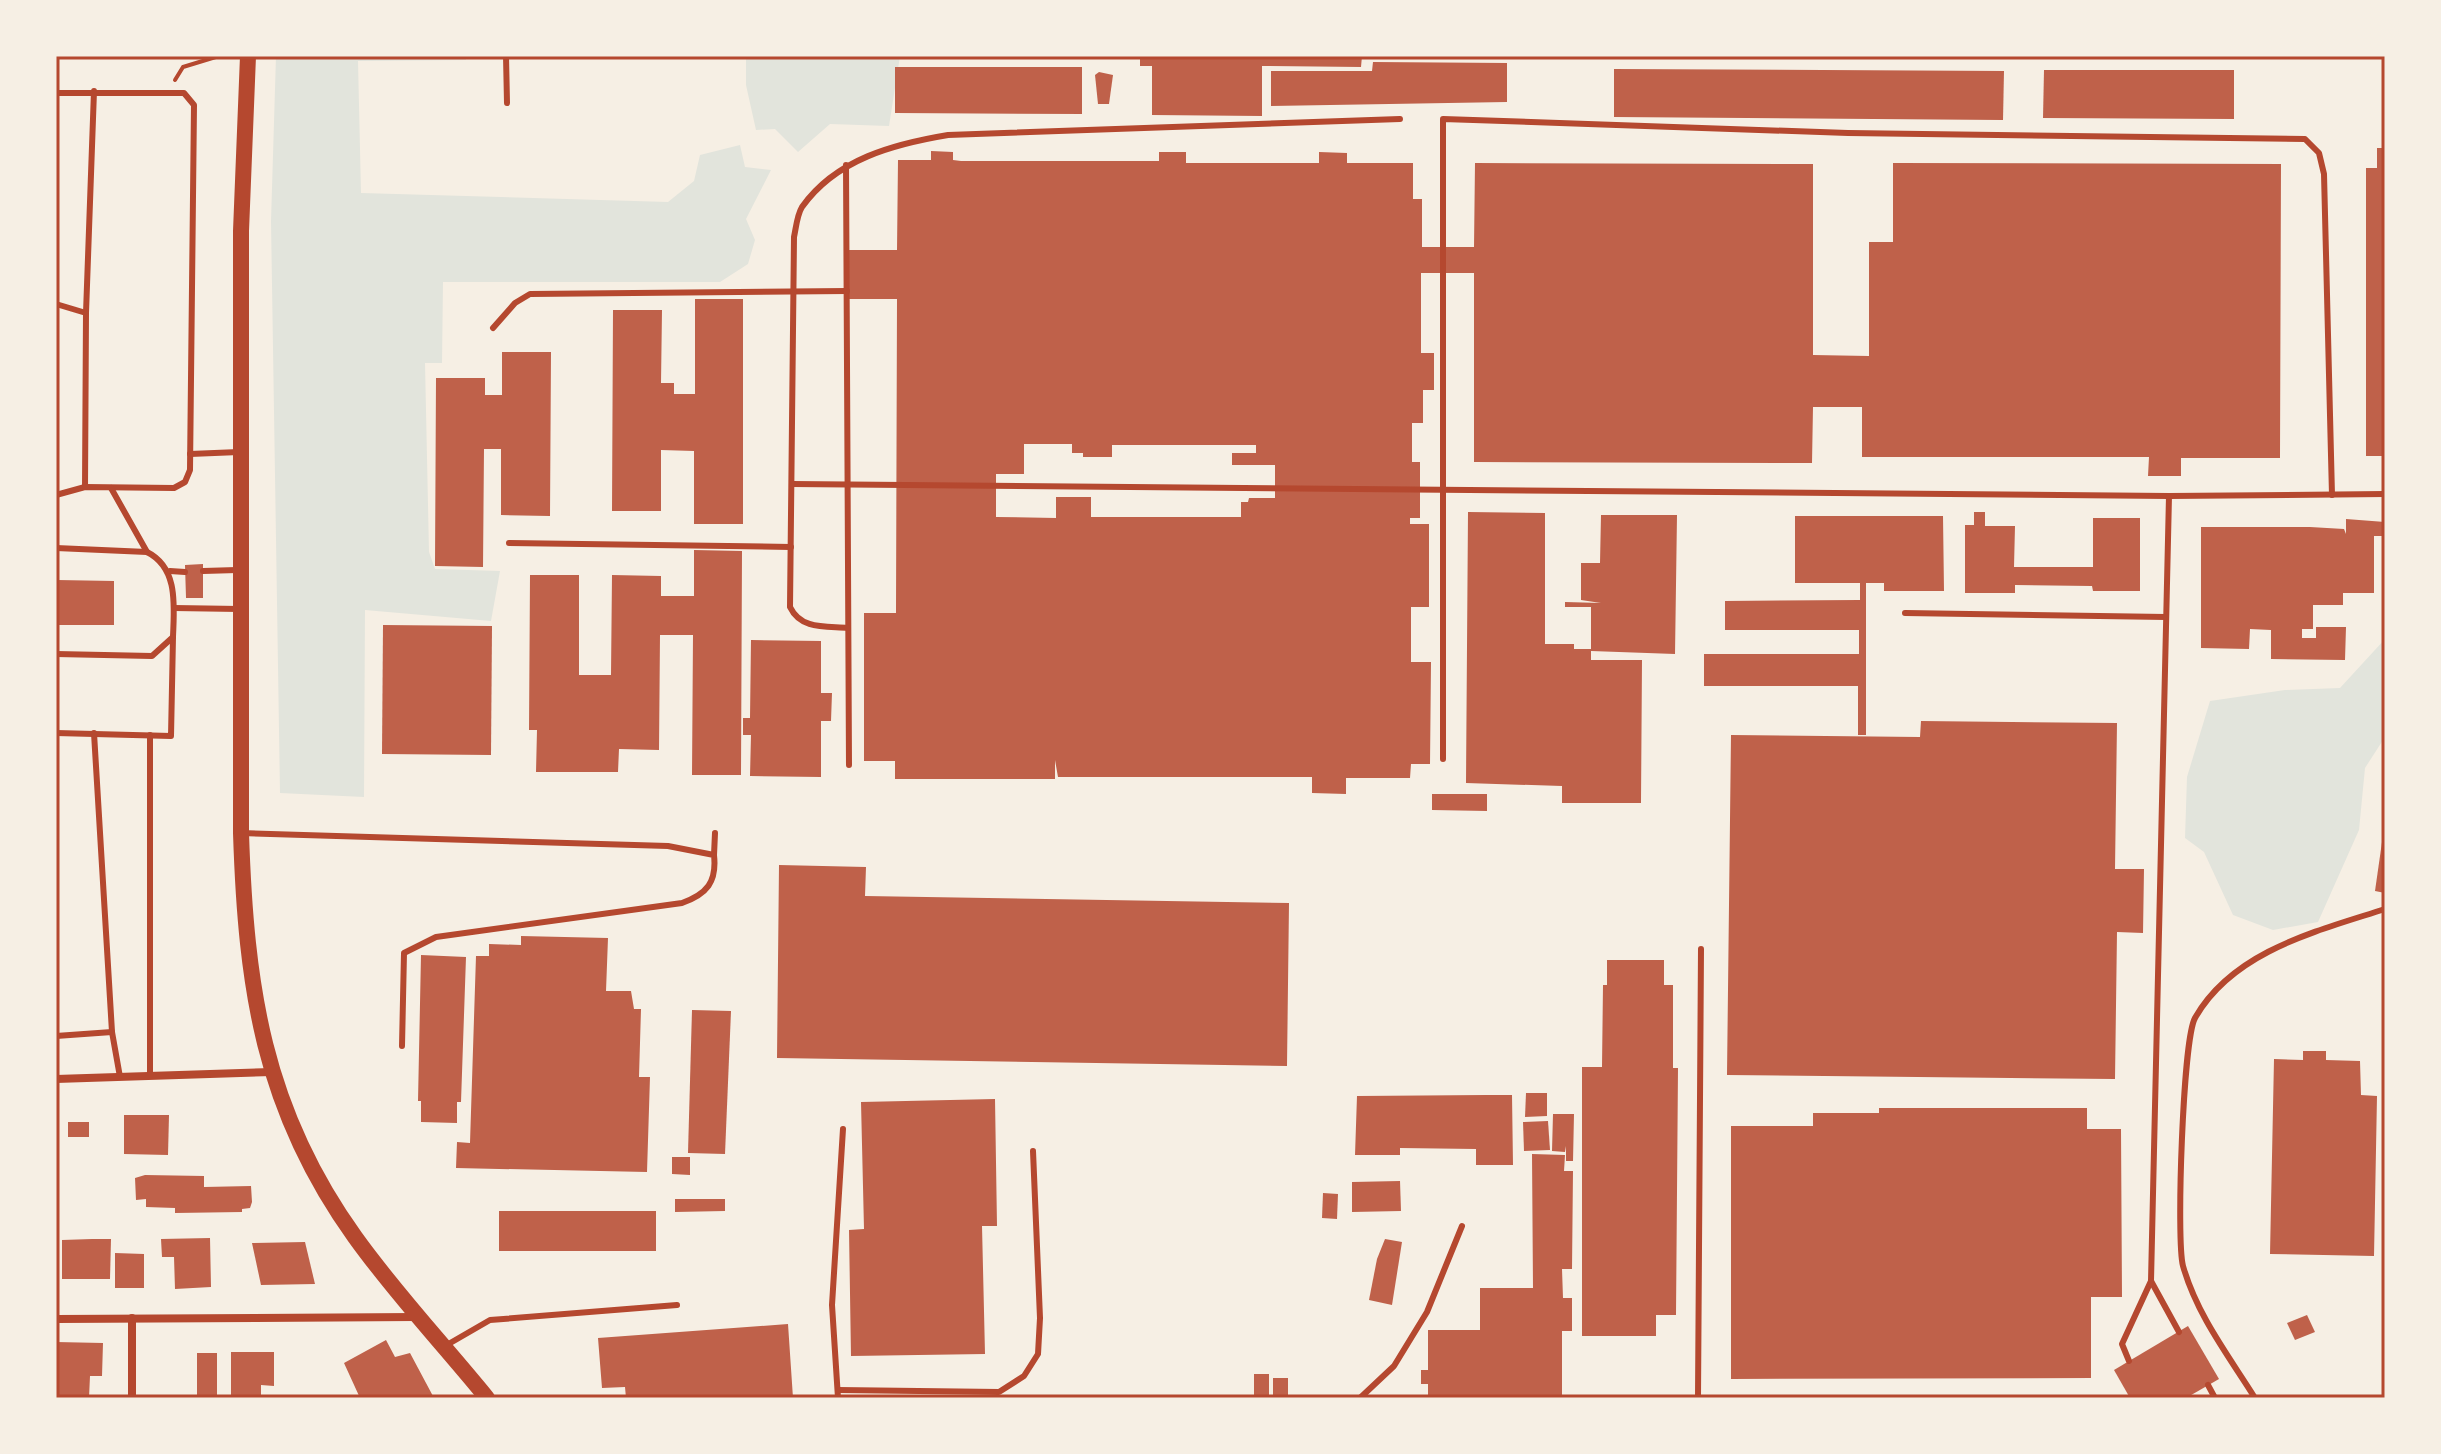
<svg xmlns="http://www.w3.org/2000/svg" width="2441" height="1454" viewBox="0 0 2441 1454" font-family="Roboto,sans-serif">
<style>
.green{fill:#e2e4dc}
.building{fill:#bf614a;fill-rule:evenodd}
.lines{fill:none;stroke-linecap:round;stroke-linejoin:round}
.path{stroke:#b5482f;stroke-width:4}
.service{stroke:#b5482f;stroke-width:6}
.minor{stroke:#b5482f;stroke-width:8}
.secondary{stroke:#b5482f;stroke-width:16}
.neatline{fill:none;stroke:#b5482f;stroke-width:3}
</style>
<rect width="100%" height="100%" fill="#f6efe4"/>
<!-- green -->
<g class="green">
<path d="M276 56H465L466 60 358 61 361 193 668 202 694 181 700 155 740 145 745 167 771 170 746 219 755 240 748 264 720 282H443L442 363H425L429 552 435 569 500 571 491 621 365 610 364 797 280 793 271 221Z"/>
<path d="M756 56H900L889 126 830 124 798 152 775 129 756 130 746 85V59Z"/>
<path d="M2385 639V737L2365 768 2359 830 2318 922 2273 930 2233 915 2204 852 2185 838 2187 777 2210 701 2285 690 2340 688Z"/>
</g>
<!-- building -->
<g class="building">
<path d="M1140 56H1362L1361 67 1262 66V116L1152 115V66H1140Z"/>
<path d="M1373 62 1507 63V102L1271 106V71H1372Z"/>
<path d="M895 67H1082V114L895 113Z"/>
<path d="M1614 69 2004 71 2003 120 1614 117Z"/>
<path d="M2044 70H2234V119L2043 118Z"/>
<path d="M1099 72 1113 75 1109 104H1098L1095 75Z"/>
<path d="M2377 148H2385V456H2366V168H2377Z"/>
<path d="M931 151 953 152V160L961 161H1159V152H1186V163H1319V152L1347 153V163H1413V199H1422V247H1474L1475 163 1813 164V355L1869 356V242H1893V163L2281 164 2280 458H2181V476H2148L2149 457H1862V407H1813L1812 463 1474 462V273H1421V353H1434V390H1423V423H1412V462H1420V518H1410V524H1429V607H1411V662H1431L1430 764H1411L1410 778H1346V794L1312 793V777H1058L1055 760V779H895V761H864V613H896L897 299H849V250H897L898 160H931ZM1024 444H1072V453H1083V457H1112V445H1256V453H1232V465H1275V498H1249L1248 502H1241V517H1091V497H1056V518L996 517V474H1024Z"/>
<path d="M695 299H743V524H694V451L661 450V511H612L613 310H662L661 383H674V394H695Z"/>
<path d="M502 352H551L550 516 501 515V449H484L483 567 435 566 436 378H485V395H502Z"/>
<path d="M1468 512 1545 513V644H1574V649H1591V660H1642L1641 803H1562V786L1466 783Z"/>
<path d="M1974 512H1985V526H2015L2014 567H2093V518H2140V591H2093L2092 586 2015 585V593H1965V525H1974Z"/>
<path d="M1601 515H1677L1675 654 1591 651V607H1565V602L1601 603 1581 600V563H1600Z"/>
<path d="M1795 516H1943L1944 591H1884V583H1866V735H1858V686H1704V654H1859V630H1725V601L1860 600V583H1795Z"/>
<path d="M2346 519 2385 522V536H2374V593H2343V605H2313V629H2302V638H2316V627H2346L2345 660 2271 659V630L2250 629 2249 649 2201 648V527H2310L2344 529 2346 534Z"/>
<path d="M694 550 742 551 741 775H692L693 635H660L659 750 619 749 618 772H536L537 730H529L530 575H579V675H611L612 575 661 576V596H694Z"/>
<path d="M203 564V598H186L185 565Z"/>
<path d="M57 580 114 581V625H56Z"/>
<path d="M383 625 492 626 491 755 382 754Z"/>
<path d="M751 640 821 641V693H832L831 721H821V777L750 776 751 735H743V718H750Z"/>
<path d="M1921 721 2117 723 2115 869H2144L2143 933 2117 932 2115 1079 1727 1075 1731 735 1920 737Z"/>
<path d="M1432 794H1487V811L1432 810Z"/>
<path d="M2383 835H2385V893L2375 891Z"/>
<path d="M779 865 866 867 865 896 1289 903 1287 1066 777 1058Z"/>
<path d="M521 936 608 938 606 991H631L634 1009H641L639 1077H650L647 1172 456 1168 457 1142 470 1143 476 956H489V944L521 945Z"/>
<path d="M421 955 466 957 461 1102H457V1123L421 1122V1101H418Z"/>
<path d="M1607 960H1664V985H1673V1068H1678L1676 1315H1656V1336H1582V1067H1602L1603 985H1607Z"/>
<path d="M692 1010 731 1011 725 1154 688 1153Z"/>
<path d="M2303 1051H2326V1060L2360 1061 2361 1095 2377 1096 2374 1256 2270 1254 2274 1059 2303 1060Z"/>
<path d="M1526 1093H1547V1116L1525 1117Z"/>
<path d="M1486 1095H1512L1513 1165H1476V1149L1400 1148V1155H1355L1357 1096Z"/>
<path d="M995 1099 997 1226H982L985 1354 851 1356 849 1230 864 1229 861 1102Z"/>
<path d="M1879 1108H2087V1129H2121L2122 1297H2091V1378L1731 1379V1126H1813V1113H1879Z"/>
<path d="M1553 1114H1574L1573 1161H1566V1146L1565 1152 1552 1151Z"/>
<path d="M124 1115H169L168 1155 124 1154Z"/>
<path d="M1548 1121 1550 1150 1524 1151 1523 1122Z"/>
<rect x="68" y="1122" width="21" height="15"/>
<path d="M1532 1154 1565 1155 1564 1171H1573L1572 1269H1562L1563 1298H1572V1331H1562V1398H1428V1384H1421V1370H1428V1330H1480V1288H1533Z"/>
<path d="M672 1157H690V1175L672 1174Z"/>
<path d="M145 1175 204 1176V1187L251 1186 252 1202 250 1208 242 1209V1212L175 1213V1208L146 1207V1199L136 1200 135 1178Z"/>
<path d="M1400 1181 1401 1211 1352 1212V1182Z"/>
<path d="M1323 1193 1338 1194 1337 1219 1322 1218Z"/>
<path d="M675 1199H725V1211L675 1212Z"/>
<rect x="499" y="1211" width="157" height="40"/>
<path d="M210 1238 211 1287 175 1289 174 1257H162L161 1239Z"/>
<path d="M92 1239H111L110 1279H62V1240Z"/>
<path d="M1385 1239 1402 1242 1392 1305 1369 1300 1377 1259Z"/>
<path d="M305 1242 315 1284 261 1285 252 1243Z"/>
<path d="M115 1253 144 1254V1288H115Z"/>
<path d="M2307 1315 2315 1332 2295 1340 2287 1323Z"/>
<path d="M788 1324 793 1398H626L625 1387 602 1388 598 1338Z"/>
<path d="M2188 1326 2219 1379 2186 1398H2130L2114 1370Z"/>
<path d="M386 1340 395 1357 410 1353 434 1398H360L344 1363Z"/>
<path d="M56 1342 103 1343 102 1376H90L89 1398H56Z"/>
<path d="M231 1352H274V1386L261 1385V1398H231Z"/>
<rect x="197" y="1353" width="20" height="45"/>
<rect x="1254" y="1374" width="15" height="24"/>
<rect x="1273" y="1378" width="15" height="20"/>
</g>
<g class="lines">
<!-- path -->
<path class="path" d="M175 80 183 67 219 56"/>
<!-- service -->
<g class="service">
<path d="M506 56 507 103"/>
<path d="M56 93H184L194 105 190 470 185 482 174 488 85 487 56 495"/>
<path d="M846 165 849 765"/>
<path d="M56 304 86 313"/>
<path d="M493 328 515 303 530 294 847 291"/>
<path d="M190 454 239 452"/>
<path d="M792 484 2169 496"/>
<path d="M85 487 86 313 94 91"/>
<path d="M111 488 147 552"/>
<path d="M509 543 791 547"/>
<path d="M56 548 147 552C179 568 174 607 173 637L152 656 56 654"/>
<path d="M170 571 185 572"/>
<path d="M203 571 237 570"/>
<path d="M174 608 239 609"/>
<path d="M1905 613 2166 617"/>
<path d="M848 628C826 626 801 630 790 607L794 237C796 228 797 215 802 207 836 159 894 144 948 135L1400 119"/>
<path d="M56 733 171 736 173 637"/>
<path d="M94 733 112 1032"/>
<path d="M150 735V1076"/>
<path d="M1443 759V119L1848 133 2305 139 2319 153 2324 174 2332 495"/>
<path d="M241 833 668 846 714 855C717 882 707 894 682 903L436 937 404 953 402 1046"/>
<path d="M714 855 715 833"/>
<path d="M56 1036 112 1032 120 1077"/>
<path d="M2179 1332 2151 1281 2169 496 2385 494"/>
<path d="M445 1346 490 1320 677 1305"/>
<path d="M2129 1361 2122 1344 2151 1281"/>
<path d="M2208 1385 2215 1398"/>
<path d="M838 1390 999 1392 1024 1376 1038 1354 1040 1318 1033 1151"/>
<path d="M838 1398 832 1305 843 1129"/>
<path d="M1360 1398 1394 1366 1427 1312 1462 1226"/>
<path d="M1698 1398 1701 949"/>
<path d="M2255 1398C2228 1355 2197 1315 2183 1266 2176 1240 2183 1040 2195 1018 2233 951 2317 931 2385 909"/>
</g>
<!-- minor -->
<g class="minor">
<path d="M56 1079 272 1072"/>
<path d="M132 1318V1398"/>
<path d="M56 1319 416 1317"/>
</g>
<!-- secondary -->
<path class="secondary" d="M248 56 241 231V833C246 987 263 1109 355 1237 395 1293 443 1344 487 1398"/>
</g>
<!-- border -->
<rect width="2441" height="1454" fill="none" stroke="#f6efe4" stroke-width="116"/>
<rect x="58" y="58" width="2325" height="1338" class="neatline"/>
</svg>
